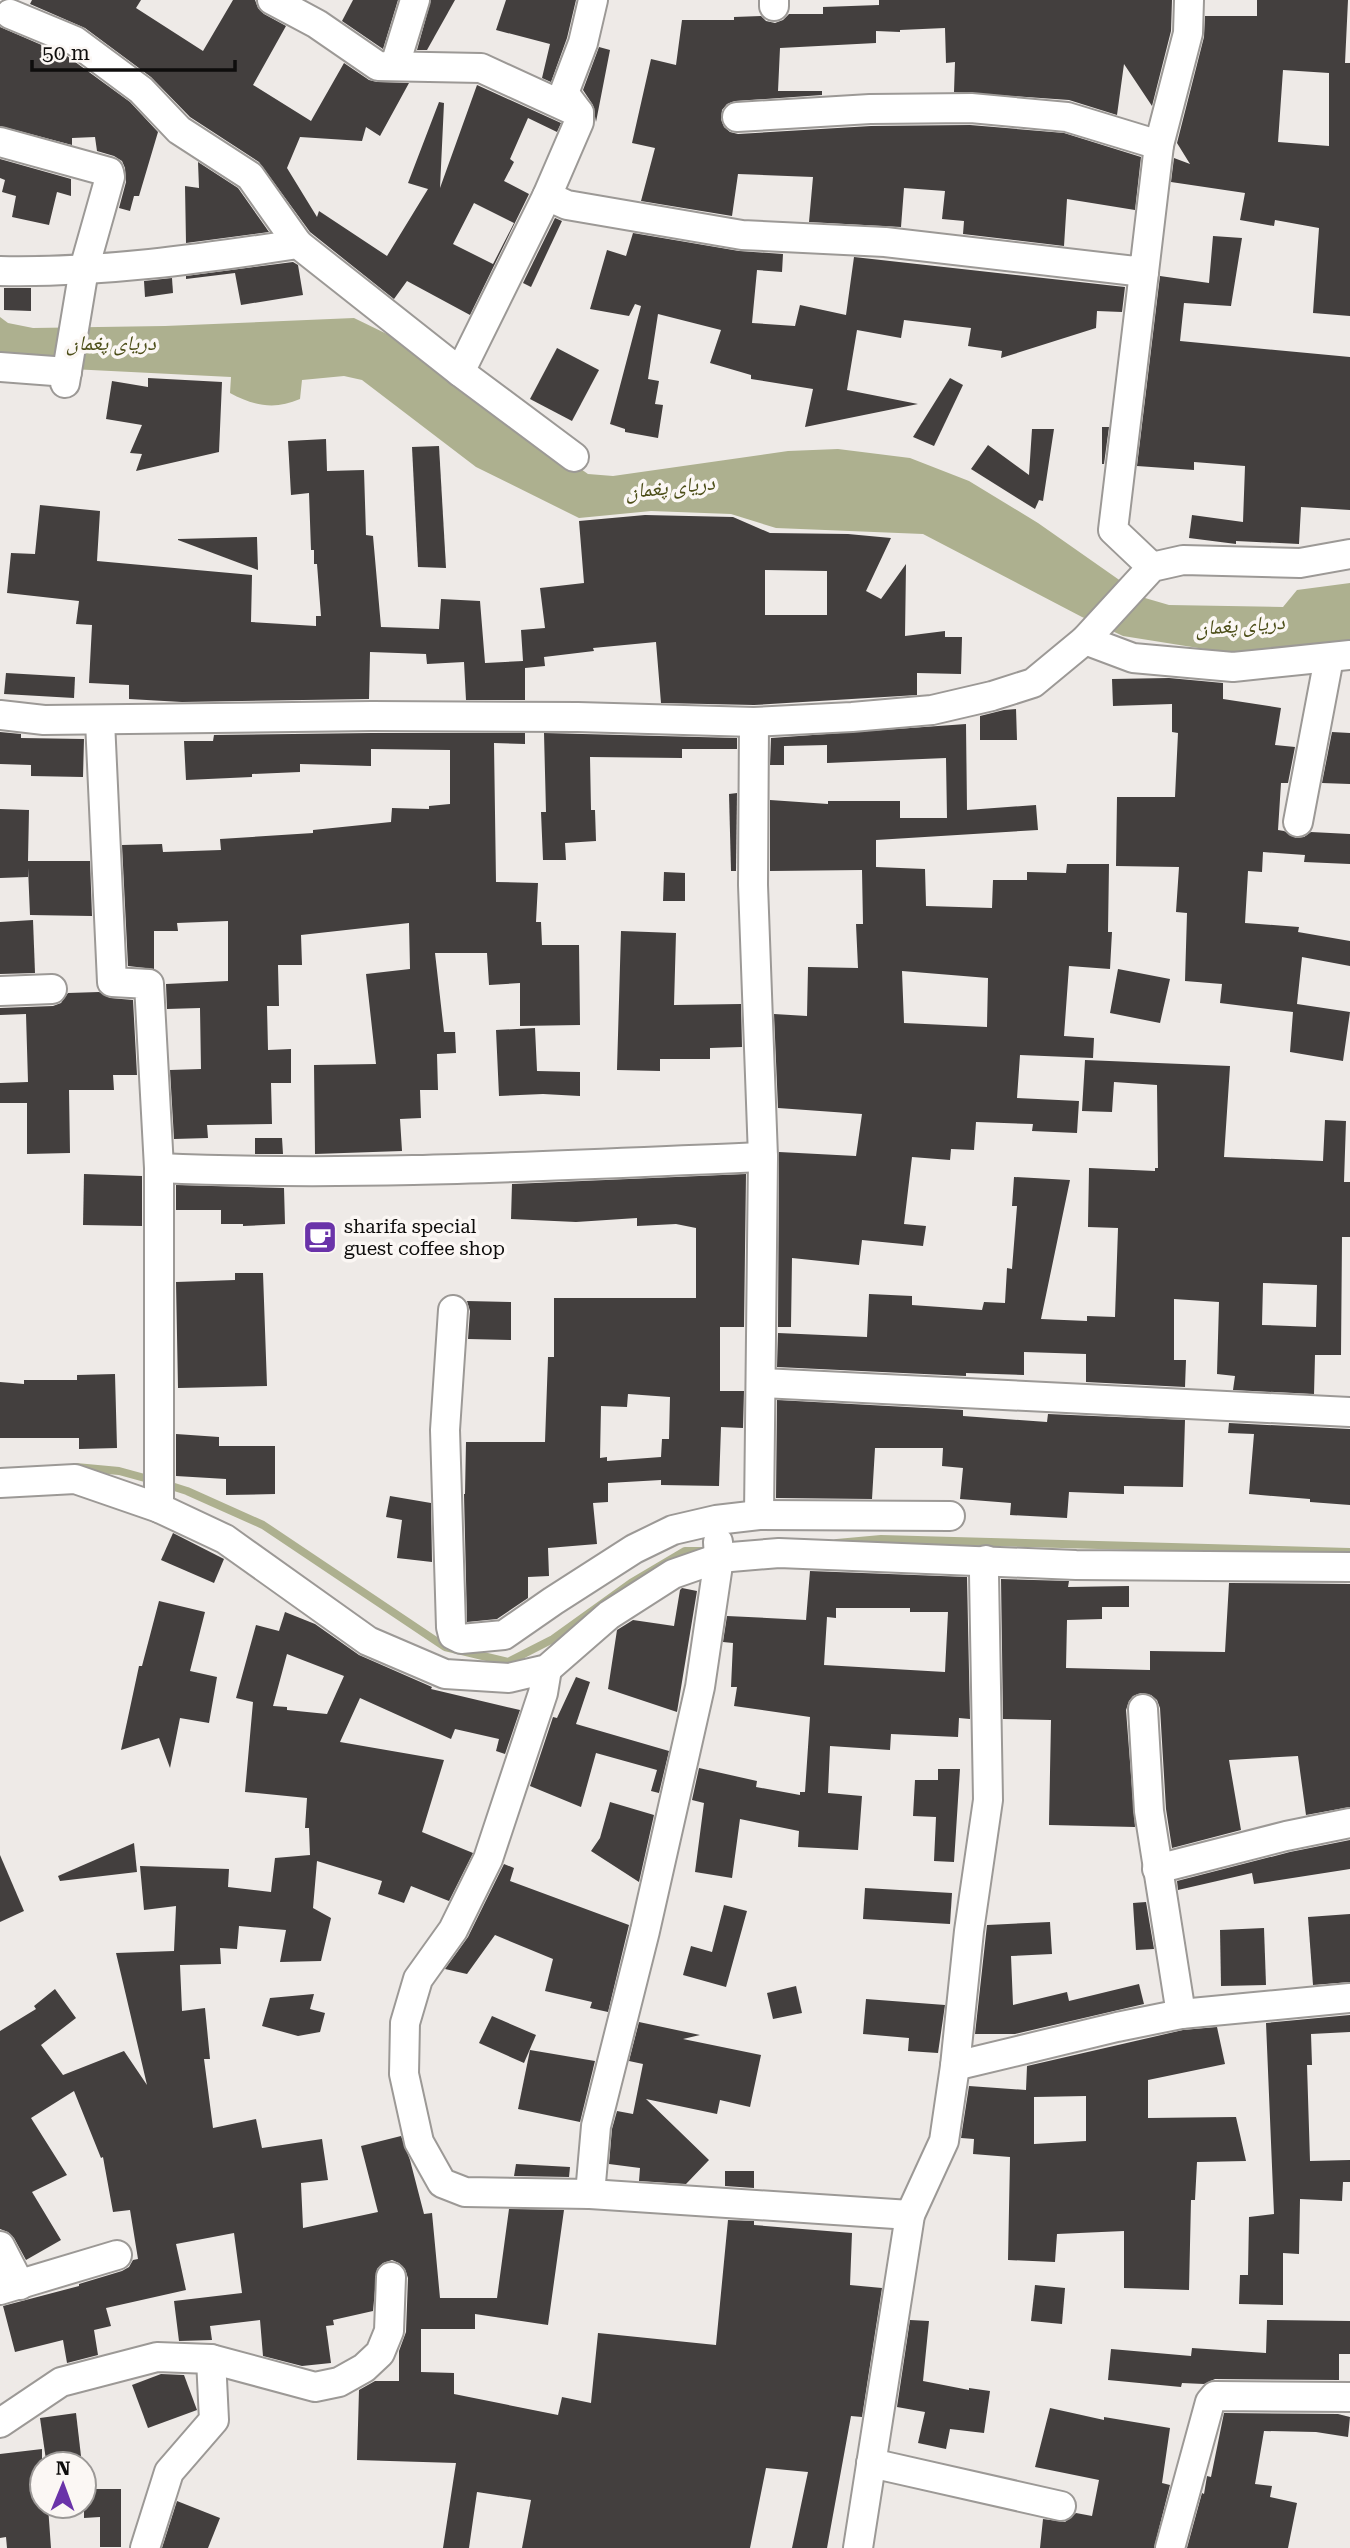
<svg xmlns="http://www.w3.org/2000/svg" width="1350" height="2548" viewBox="0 0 1350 2548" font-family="'Roboto Serif','Noto Naskh Arabic',serif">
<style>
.water{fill:#adb08f}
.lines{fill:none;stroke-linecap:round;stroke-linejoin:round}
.stream{stroke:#adb08f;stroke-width:8}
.building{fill:#433f3e;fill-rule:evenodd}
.minor-casing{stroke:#9c9996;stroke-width:32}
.minor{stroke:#fff;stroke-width:28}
.labels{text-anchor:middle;stroke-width:7;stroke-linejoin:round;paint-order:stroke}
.poi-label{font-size:19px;fill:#0e0d0c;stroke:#fbf7f4;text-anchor:start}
.water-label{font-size:21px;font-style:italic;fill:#4c4e18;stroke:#fbf7f4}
</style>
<rect width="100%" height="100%" fill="#eeeae7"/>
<!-- water -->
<path class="water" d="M0 317 8 323 33 328 165 326 354 318 389 335 588 474 613 476 788 451 838 449 910 458 969 481 1038 523 1145 598 1169 605 1283 607 1297 590 1350 583V643L1236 654 1123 636 1082 617 923 534 776 528 731 514 651 511 579 518 476 467 362 380 344 376 302 380 300 399C275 410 254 406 230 393L231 377 51 368 0 362Z"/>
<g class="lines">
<!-- stream -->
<g class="stream">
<path d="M76 1467 119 1471 152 1480"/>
<path d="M165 1484 187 1491 263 1525 445 1647 508 1662 553 1639 631 1583 685 1551H706"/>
<path d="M837 1543 881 1539 1350 1552"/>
</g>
</g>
<!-- building -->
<g class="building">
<path d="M32 0H141L136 8 203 51 233 0H255L258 8 264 14 286 26 253 85 311 121 344 63 369 80 377 82 409 83 380 136 366 127 362 141 300 137 287 168 317 217 319 211 387 256 428 189 408 183 439 102 444 103 440 188 477 85 561 123 557 132 528 118 510 159 514 162 504 181 529 194 470 315 407 281 394 299 310 232 259 162 190 117 151 77 85 28 30 4ZM474 203 514 223 493 264 453 244Z"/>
<path d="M353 0H398L383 49 342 21Z"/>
<path d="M431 0H455L427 50H417Z"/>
<path d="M506 0H576L567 38 551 82 542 78 550 44 496 30Z"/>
<path d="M879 0H1172L1171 31 1152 106 1124 64 1117 115 1069 100 954 92 955 62 946 63 945 28 900 30V32L876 31V43L780 48 778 91H822V95L735 101 727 104 722 110 721 119 724 127 730 132 738 134 871 126 970 125 1064 133 1141 157 1135 210 1067 199 1064 246 963 234 964 221 942 219 945 191 904 188 901 227 809 222 813 177 738 174 732 216 641 201 655 148 632 143 651 59 676 65 682 20H734V17L761 16 766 21 775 23 783 20 789 14H823V7L879 5Z"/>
<path d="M1257 0H1348L1345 63H1350V316L1313 313 1319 228 1275 220 1274 226 1240 220 1245 193 1171 182 1174 158 1190 164 1177 143 1204 37 1205 16H1257ZM1283 70 1329 73V146L1278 142Z"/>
<path d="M0 27 67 56 130 102 158 132 139 196H134L130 211 119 208 126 182 125 168 122 161 114 156 97 151 95 137 72 138V145L0 126Z"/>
<path d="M599 47 610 50 596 122 593 105 583 90Z"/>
<path d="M0 159 71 179V196L57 192 49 225 12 217 16 196 2 192 5 180 0 178Z"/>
<path d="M198 162 238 188 269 232 186 243 185 186 199 188Z"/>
<path d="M555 218 562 221 531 287 523 283Z"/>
<path d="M633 233 739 251 783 254 782 272 757 270 752 323 795 326 800 305 846 315 854 257 1125 287 1122 312 1097 311 1096 328 1001 358 1002 351 968 346 971 328 904 320 901 338 857 330 847 390 918 404 805 427 813 389 751 379V375L710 363 721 330 658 314 648 379 659 381 655 404 663 405 658 438 625 432V429L610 424 641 306 635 304 629 316 590 309 607 250 626 256Z"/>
<path d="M1213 236 1242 238 1231 306 1184 303 1180 341 1350 357V510L1301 507 1299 544 1236 541V544L1189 538 1192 515 1243 522 1245 466 1194 462V470L1137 466 1160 276 1209 283Z"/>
<path d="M293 262 298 265 303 295 241 305 235 273 186 279V276Z"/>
<path d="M172 278 173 293 145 297 144 281Z"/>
<path d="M4 288H31V311L4 310Z"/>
<path d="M557 348 599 370 572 421 530 399Z"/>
<path d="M148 378 222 382 219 452 136 471 142 454 130 453 142 425 106 419 112 381 148 387Z"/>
<path d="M950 378 963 385 934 446 913 437Z"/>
<path d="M1102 427H1109L1104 464H1102Z"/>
<path d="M1032 429H1054L1043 501 1039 500 1035 509 971 469 988 445 1029 475Z"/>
<path d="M326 439 327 471 364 470 366 535 373 536 381 627 439 629 441 599 480 601 485 663 523 661 521 630 545 628 540 588 584 583 579 521 645 515 733 517 770 533 848 534 891 538 866 591 881 599 906 564 905 636 945 631V637H962L961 674 917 673V695L754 705 661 703 656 642 593 648 594 651 544 657 545 666 525 668V700H466L464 662 427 664 426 654 370 652 369 699 182 702 129 699V685L89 683 92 625 76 624 79 601 7 593 11 553 35 554 40 505 100 511 97 561 252 575 251 622 316 626V616H321L317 564H314V550H311L309 493 291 495 288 441ZM765 570 827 571V615H765Z"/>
<path d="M439 446 446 568 418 567 412 447Z"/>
<path d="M257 537 258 570 178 540V539Z"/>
<path d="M6 673 75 677 74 698 4 694Z"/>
<path d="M1169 678 1223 683V699L1281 708 1275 745 1295 747 1288 783H1281L1278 830 1284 831 1296 838 1304 837 1311 832 1350 834V864L1304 862 1305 855 1263 852 1262 872 1248 871 1245 923 1299 927 1298 932 1350 941V966L1302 957 1297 1004 1350 1012 1343 1061 1290 1052 1293 1012 1220 1003 1222 984 1185 981 1187 913 1176 912 1179 867 1116 866 1117 797H1175L1178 733 1172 732V704L1113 706 1112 679Z"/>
<path d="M1016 709 1017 740H980V716L1004 710Z"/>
<path d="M966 724 967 810 1036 805 1038 830 876 840V867L925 869 926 906 992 908 993 880H1027V872L1066 873 1067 864H1109L1108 932H1112L1110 969 1069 966 1064 1036 1094 1038 1093 1058 1020 1055 1017 1098 1079 1101 1077 1133 1032 1131 1033 1124 976 1122 974 1150 951 1149 950 1160 912 1157 904 1224 926 1226 923 1246 862 1240 859 1265 792 1258 791 1327H778L779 1152 856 1156 862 1114 778 1108 774 1014 807 1016 808 967 858 968 856 924H863L862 870 770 871V800L828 804V801H900V818H947L946 758 827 763V745L784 746V765H770L771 738ZM902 971 988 978 987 1027 904 1023Z"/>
<path d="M0 732 21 734V738L84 739 83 777 31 776V765L0 764Z"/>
<path d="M1332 732 1350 733V784L1322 783Z"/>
<path d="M372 733H525V744L494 743 496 882 538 883 536 922H541L542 945H579L580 1025 520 1026V983L489 985 487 953H435L444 1032H455L456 1053 437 1054 438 1090H420L421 1118 400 1119 402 1151 315 1154 314 1065 376 1064 366 974 410 969 409 923 301 935 302 965H278L279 1006H267L268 1050 291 1049V1083H271L272 1124 207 1125 208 1138 174 1139 170 1070 201 1069 200 1008 167 1009 166 984 228 981V921L177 923 178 931H154V969L128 966 122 845 162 844 163 852 221 850 220 839 313 833V830L391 822 392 808 429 809V806L450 804V750L371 749V766L300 764V772L252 774V777L186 780 184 741H213L214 735Z"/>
<path d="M544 733 737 738V749H682V758L590 757 591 810H595L596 841 565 843 566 860H543L541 812H546Z"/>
<path d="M737 793 736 871H731L729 794Z"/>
<path d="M0 809 29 810 28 861H90L92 916 30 915 28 868V877L0 878Z"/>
<path d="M664 872 685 873V901H663Z"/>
<path d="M33 920 35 973 0 974V922Z"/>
<path d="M621 931 676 933 674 1005 741 1004 742 1047 710 1048V1059H660V1071L617 1070Z"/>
<path d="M1118 969 1170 979 1160 1023 1110 1013Z"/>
<path d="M99 992 110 998 133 1000 137 1075H113L114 1090H69L70 1153 27 1154V1103H0V1083L28 1082 26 1014 0 1015V1008L53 1006 61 1003 68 993Z"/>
<path d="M535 1028 537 1071 580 1072V1096L543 1094 499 1096 496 1030Z"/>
<path d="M1085 1060 1230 1066 1224 1157 1323 1161 1325 1120 1346 1121 1344 1182H1350V1237H1342L1341 1355H1315L1314 1394 1233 1390 1235 1376 1217 1374 1219 1302 1174 1299V1360H1186L1185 1387 1086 1382V1354L1024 1352V1375L966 1373V1376L777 1367 778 1333 867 1337 869 1294 912 1296V1305L982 1310 984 1302 1005 1303 1007 1268 1012 1269 1017 1206H1012L1014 1177 1070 1180 1041 1319 1087 1321V1316L1115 1317 1118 1228 1088 1227 1089 1168 1155 1171V1168H1158L1157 1085 1114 1082 1112 1112 1082 1111ZM1263 1283 1317 1285 1316 1327 1262 1325Z"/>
<path d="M255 1138H282L283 1154H255Z"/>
<path d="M84 1174 142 1176V1226L83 1225Z"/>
<path d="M746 1174 744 1327H720V1391H744L743 1428 721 1427 719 1486 661 1485V1480L608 1483V1502L593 1503 597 1544 548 1548 549 1576 528 1577V1598L497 1619 467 1622 464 1494H465L466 1442H545L548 1357H554V1298H696V1228L676 1224 637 1226V1218L576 1222 511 1219 512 1184ZM628 1394 670 1397 669 1439H662L661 1457 607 1461V1457L600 1458 601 1406 627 1407Z"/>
<path d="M176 1185 284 1188 285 1224 243 1226V1224H221V1210H176Z"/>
<path d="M235 1273H263L267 1386 178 1388 176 1282 235 1280Z"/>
<path d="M467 1301 511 1302V1340L468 1339 470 1311Z"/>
<path d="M115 1374 117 1448 79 1449V1438H0V1382L24 1384V1380H77V1375Z"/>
<path d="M777 1400 963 1410V1416L1047 1422 1048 1414 1185 1420 1183 1487 1124 1486V1494L1069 1492 1067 1518 1010 1515 1011 1503 960 1499 963 1468 942 1466 943 1448H875L872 1499 776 1498Z"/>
<path d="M1229 1423 1350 1429V1505L1310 1502V1499L1249 1494 1254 1434 1228 1433Z"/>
<path d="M176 1434 219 1437V1446H275V1494L226 1495V1479L176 1476Z"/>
<path d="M390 1496 431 1503 432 1562 397 1558 402 1520 386 1517Z"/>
<path d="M173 1533 224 1559 214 1583 161 1560Z"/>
<path d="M810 1571 967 1577 970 1719 959 1718 958 1737 891 1734 890 1750 830 1746 828 1793 862 1796 858 1850 798 1847 799 1831 740 1819 732 1878 695 1872 704 1803 692 1800 699 1768 757 1781 756 1787 800 1795V1792H805L810 1717 734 1706 737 1687H731L733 1643 723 1642 727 1616 806 1620ZM836 1608H910V1612H948L945 1672 824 1665 827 1617 836 1618Z"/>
<path d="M1001 1579 1069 1581 1068 1587 1129 1586V1607H1102V1619L1067 1620 1066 1668 1150 1670V1651L1225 1652 1229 1583 1350 1584V1807L1306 1815 1298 1756 1229 1760 1241 1830 1172 1848 1166 1809 1160 1708 1157 1700 1151 1695 1141 1693 1133 1696 1129 1701 1126 1710 1135 1827 1049 1825 1051 1720 1003 1719Z"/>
<path d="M682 1588 697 1591 677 1712 608 1689 617 1630 633 1620 674 1626 680 1590Z"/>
<path d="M159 1601 205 1612 190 1671 217 1677 209 1723 180 1718 170 1768 159 1738 121 1750 139 1666H142Z"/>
<path d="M285 1612 315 1624 359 1655 432 1687 431 1689 520 1710 505 1754 496 1751 499 1739 455 1729 451 1739 360 1698 340 1742 444 1760 422 1832 473 1853 449 1901 411 1886 404 1903 378 1894 382 1881 317 1861 313 1908 331 1918 321 1961 280 1962 286 1930 239 1926 237 1949 220 1948 221 1964 180 1965 182 2011 205 2008 210 2059H204L213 2128 256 2119 262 2148 322 2139 328 2180 301 2183 303 2228 378 2212 361 2146 401 2136 410 2160 424 2214 432 2213 440 2298H497L509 2209 564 2210 548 2325 475 2314V2329H421V2372L454 2373V2394L558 2415 562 2397 591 2403 598 2333 716 2345 728 2220 754 2221V2225L852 2233 850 2285 882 2288 862 2417 851 2416 827 2548H792L808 2472 766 2468 750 2548H522L531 2500 477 2492 469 2548H443L456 2463 357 2460 359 2390 375 2381H399V2351L406 2332 408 2278 405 2269 399 2263 392 2260 383 2263 377 2269 373 2311 333 2320 334 2325 326 2326 331 2363 302 2366 263 2356 260 2320 210 2326 212 2340 179 2341 174 2301 242 2293 234 2233 176 2244 186 2290 106 2308 111 2326 94 2330 98 2355 67 2363 63 2340 15 2352 3 2306 79 2286V2284L122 2271 129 2267 133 2260 138 2259 130 2210 113 2212 103 2157 101 2158 74 2091 31 2118 67 2175 32 2192 61 2240 26 2260 14 2238 8 2232 0 2229V2031L36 2009 34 2006 55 1989 76 2018 41 2045 63 2075 124 2051 147 2085 116 1953 174 1951 176 1906 144 1910 140 1866 229 1869 228 1887 271 1892 275 1858 310 1855 309 1828H305L307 1798 245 1792 253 1702 236 1698 256 1625 279 1631ZM287 1654 344 1676 327 1714 287 1710V1707L273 1706Z"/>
<path d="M576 1677 590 1682 576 1724 669 1751 659 1793 651 1791 657 1770 596 1753 581 1807 530 1786 553 1717 557 1718Z"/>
<path d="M938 1769H960L954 1862 934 1861 936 1817 913 1816 915 1780H938Z"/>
<path d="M610 1802 654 1815 639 1882 591 1851 600 1838Z"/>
<path d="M1350 1840V1869L1254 1884 1252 1873 1178 1890 1177 1881 1290 1852Z"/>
<path d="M134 1843 137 1872 60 1881 58 1876Z"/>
<path d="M0 1855 24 1911 0 1922Z"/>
<path d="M504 1864 514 1868 510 1881 629 1925 608 2012 590 2008 592 2002 545 1991 553 1959 495 1935 467 1974 445 1969 468 1937Z"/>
<path d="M865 1888 952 1893 950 1924 863 1919Z"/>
<path d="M1146 1902 1154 1949 1136 1950 1133 1903Z"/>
<path d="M724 1905 747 1911 726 1987 683 1975 691 1946 712 1952Z"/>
<path d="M1350 1914V1982L1313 1985 1308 1917Z"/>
<path d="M1050 1922 1052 1954 1011 1956 1013 2005 1067 1992 1069 2001 1139 1984 1144 2004 1015 2034H975L987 1925Z"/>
<path d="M1264 1928 1266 1985 1221 1986 1220 1930Z"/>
<path d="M796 1986 802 2013 773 2019 767 1993Z"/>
<path d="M314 1994 310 2009 325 2013 320 2032 298 2036 262 2026 270 1998Z"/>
<path d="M866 1999 945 2005 938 2053 908 2051 909 2038 863 2034Z"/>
<path d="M1350 2015V2032L1311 2034 1312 2065H1307L1310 2161 1350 2160V2182H1343L1342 2201 1300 2199 1299 2254 1283 2253V2305L1239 2304 1240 2275H1248L1249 2217 1274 2214 1266 2023Z"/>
<path d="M492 2016 536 2035 524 2063 479 2043Z"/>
<path d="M639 2022 700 2035 683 2039 761 2055 750 2107 720 2100 717 2114 646 2099 709 2160 686 2184 639 2181 640 2168 609 2164 612 2129 617 2111 633 2114 643 2064 629 2061Z"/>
<path d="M1217 2027 1225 2064 1148 2080V2118L1236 2117 1246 2161 1197 2162 1195 2200H1191L1189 2290 1124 2288V2231L1057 2234 1055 2262 1008 2260 1010 2157 973 2154 974 2139 961 2138 969 2086 1026 2090 1027 2066 1183 2030ZM1086 2096V2141L1034 2144V2097Z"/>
<path d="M530 2050 595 2061 580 2122 518 2109Z"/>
<path d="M516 2164 570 2167 569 2177 514 2176Z"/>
<path d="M725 2171H754V2188L725 2186Z"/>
<path d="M1035 2285 1065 2288 1062 2324 1031 2321Z"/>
<path d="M910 2320 929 2321 923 2381 969 2390V2388L990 2391 984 2433 950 2429 946 2449 918 2443 925 2412 897 2407Z"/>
<path d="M1267 2320 1350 2321V2354H1339V2380L1215 2379 1204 2384 1182 2383 1181 2387 1108 2380 1111 2349 1191 2356 1192 2348 1266 2353Z"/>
<path d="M161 2374 184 2375 197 2410 148 2428 132 2385Z"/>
<path d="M1050 2408 1104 2420V2417L1170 2428 1162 2483 1170 2485 1154 2548H1040L1043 2519 1065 2522 1076 2513 1092 2516 1099 2480 1035 2467Z"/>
<path d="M76 2413 81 2456 46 2460 40 2418Z"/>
<path d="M1224 2413 1338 2414 1350 2417 1348 2437 1316 2432 1264 2431 1255 2484 1272 2486 1270 2497 1297 2503 1288 2548H1187L1202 2493 1204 2494 1207 2476 1211 2477Z"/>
<path d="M42 2449V2506H48L51 2548H7L6 2537 0 2538V2454Z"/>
<path d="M84 2489H121V2547H100V2517L84 2518Z"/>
<path d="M177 2501 220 2518 208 2548H162Z"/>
</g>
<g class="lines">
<!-- minor casing -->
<g class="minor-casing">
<g id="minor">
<path d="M272 0 317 24 378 66 481 68 579 113V122L547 196 567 205 742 235 885 242 1144 272 1159 145 1188 33 1189 0"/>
<path d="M774 6V0"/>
<path d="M10 14 75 41 141 90 179 130 250 176 298 244"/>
<path d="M395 65 415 0"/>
<path d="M579 113 564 93 583 43 593 0"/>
<path d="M737 117 870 109 971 108 1067 117 1159 145"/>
<path d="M0 142 109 172 110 177 84 269 65 383"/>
<path d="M0 271C100 273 200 259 298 244L460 372 574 457"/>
<path d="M1144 272 1113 530 1152 567"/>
<path d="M0 367 67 372"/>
<path d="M460 372 547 196"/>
<path d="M1085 640 1133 658 1233 667 1350 655"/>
<path d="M0 715 44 720 372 716 578 717 754 722 852 717 932 710 992 696 1033 683 1085 640 1152 567 1183 560 1300 563 1350 554"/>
<path d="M100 721 112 982 149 984 159 1168V1508"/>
<path d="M754 722 753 885 763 1157 759 1515"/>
<path d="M1298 822 1329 658"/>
<path d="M0 991 52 989"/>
<path d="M159 1168C360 1177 562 1165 763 1157"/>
<path d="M453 1310 445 1430 451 1627 453 1635 461 1639 504 1635 553 1601 634 1549 673 1530 716 1520 759 1515 950 1516"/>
<path d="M762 1383 1350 1412"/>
<path d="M0 1483 75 1479 159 1508 225 1539 368 1641 445 1674 509 1678 547 1669 609 1615 673 1574 719 1558 779 1553 1076 1565 1350 1567"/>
<path d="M547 1669 543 1693 488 1859 453 1930 418 1979 405 2023 404 2074 419 2142 442 2183 465 2192 590 2194 910 2215"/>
<path d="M1143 1709 1149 1811 1181 2014"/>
<path d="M1157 1869 1286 1836 1350 1823"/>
<path d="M955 2066 1117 2027 1181 2014 1350 1998"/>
<path d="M590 2194 596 2126 645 1931 700 1687 719 1558 718 1542"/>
<path d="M0 2246 20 2285"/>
<path d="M0 2290 117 2255"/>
<path d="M0 2423 61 2382 157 2357 211 2359 315 2387 339 2382 364 2368 380 2353 389 2331 391 2277"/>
<path d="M871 2463 1061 2506"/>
<path d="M145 2548 169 2472 214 2420 211 2359"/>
<path d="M858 2548 910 2215 944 2141 955 2066 969 1931 988 1800 984 1574 986 1560"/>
<path d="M1170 2548 1210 2402 1215 2396 1350 2397"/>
</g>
</g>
<!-- minor -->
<use href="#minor" class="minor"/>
</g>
<!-- icons -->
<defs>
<g id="cafe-square" transform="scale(1.75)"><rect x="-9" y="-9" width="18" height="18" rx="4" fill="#6a33a9" stroke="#fbf7f4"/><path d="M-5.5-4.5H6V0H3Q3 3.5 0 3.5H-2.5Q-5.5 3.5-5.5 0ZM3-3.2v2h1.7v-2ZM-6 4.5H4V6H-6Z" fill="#fff"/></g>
</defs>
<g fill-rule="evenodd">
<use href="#cafe-square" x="320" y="1237"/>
</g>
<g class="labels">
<!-- poi labels -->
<g class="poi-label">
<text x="344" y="1233">sharifa special<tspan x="344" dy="22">guest coffee shop</tspan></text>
</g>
<!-- water labels -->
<g class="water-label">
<text x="111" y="350">دریای پغمان</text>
<text transform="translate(670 487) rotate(-6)" y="7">دریای پغمان</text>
<text transform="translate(1240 625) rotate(-4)" y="7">دریای پغمان</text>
</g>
</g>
<!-- north arrow -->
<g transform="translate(63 2485) rotate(1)"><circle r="33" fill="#fbf7f4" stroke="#9c9997" stroke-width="2"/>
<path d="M0-5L12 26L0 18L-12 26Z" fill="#6a33a9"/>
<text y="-10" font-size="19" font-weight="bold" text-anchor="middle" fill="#0e0d0c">N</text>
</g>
<!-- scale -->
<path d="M32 60v10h203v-10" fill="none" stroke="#0e0d0c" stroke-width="3.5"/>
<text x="42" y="60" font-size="21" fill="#0e0d0c" stroke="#fbf7f4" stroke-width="5" paint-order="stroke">50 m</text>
</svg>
